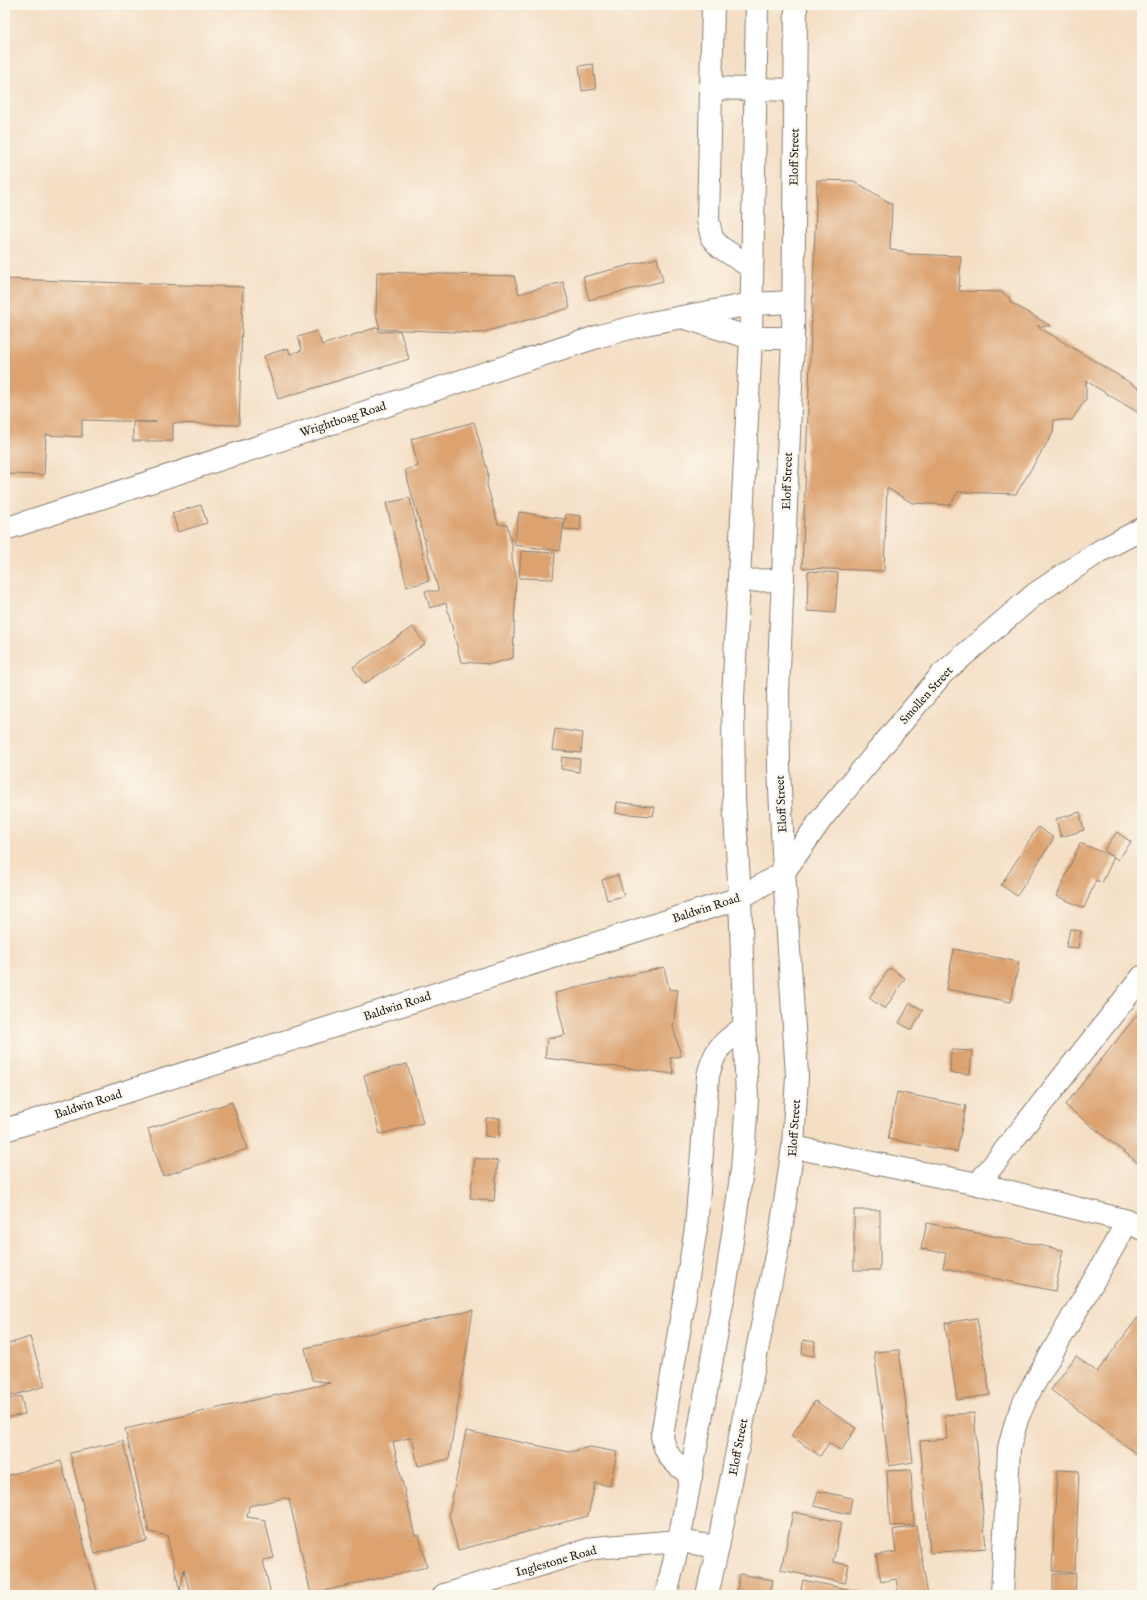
<svg xmlns="http://www.w3.org/2000/svg" width="1147" height="1600" viewBox="0 0 1147 1600" font-family="'IM FELL English',serif">
<style>
.building{fill:#dca371}
.lines{fill:none;stroke-linecap:round;stroke-linejoin:round}
.minor-casing{stroke:#887d70;stroke-width:24}
.minor{stroke:#fff;stroke-width:22}
.labels{text-anchor:middle;stroke-width:4;stroke-linejoin:round;paint-order:stroke}
.street-label{font-size:12px;fill:#1c1c1c;stroke:#fbf7ec}
</style>
<rect width="100%" height="100%" fill="#fbf7ec"/>
<filter id="ink" filterUnits="userSpaceOnUse"><feTurbulence type="fractalNoise" baseFrequency=".025" numOctaves="2"/><feDisplacementMap in="SourceGraphic" scale="8" xChannelSelector="R" yChannelSelector="G"/><feConvolveMatrix kernelMatrix="1 2 1 2 8 2 1 2 1" color-interpolation-filters="sRGB"/></filter>
<filter id="wash" filterUnits="userSpaceOnUse"><feTurbulence type="fractalNoise" baseFrequency=".012" numOctaves="4" result="noise"/><feDisplacementMap in="SourceGraphic" scale="16" xChannelSelector="R" yChannelSelector="G"/><feGaussianBlur stdDeviation="0.9" result="paint"/><feColorMatrix in="noise" values="0 0 0 0 0 0 0 0 0 0 0 0 0 0 0 0 0 1.4 0 .05"/><feComposite in="paint" operator="in"/></filter>
<g filter="url(#wash)">
<rect width="100%" height="100%" fill="#f4dec4"/>
<g id="blocks">
<!-- building -->
<g class="building">
<path d="M593 64 596 89 582 91 579 66Z"/>
<path d="M817 180 854 181 892 204 890 250 902 251 908 254 961 256 959 291 1001 292 1010 298V302L1051 326H1037L1142 390V415L1086 381V399L1072 420H1054L1053 433 1016 494 958 492 950 505 912 503 887 488 884 571 802 568Z"/>
<path d="M657 258 663 281 589 300 583 277Z"/>
<path d="M377 272 514 276 519 294 563 282 570 308 480 333 380 329 376 314Z"/>
<path d="M5 279 243 287 239 425 173 423V441H133V422H156L82 420V437L46 435 44 475 5 474Z"/>
<path d="M378 327 379 332 400 331 409 359 278 399 264 356 288 348 290 354 302 350 298 337 317 331 322 345Z"/>
<path d="M474 422 488 473 487 485 498 524 507 525 512 545V560L516 575 513 658 491 664 461 662 446 603 430 608 425 591H438V589L405 470 418 466 411 439Z"/>
<path d="M410 498 429 581 407 587 386 503Z"/>
<path d="M201 505 207 523 178 532 172 513Z"/>
<path d="M519 512 564 519 560 551 514 545Z"/>
<path d="M566 514 581 516 580 530 564 529Z"/>
<path d="M521 551 555 553 553 579 519 578Z"/>
<path d="M808 571 838 573 835 613 807 611Z"/>
<path d="M413 627 425 644 364 684 353 667Z"/>
<path d="M555 729 583 733 581 753 552 750Z"/>
<path d="M562 757 580 759 579 772 561 769Z"/>
<path d="M617 802 655 807 653 816 616 813Z"/>
<path d="M1080 812 1084 830 1061 837 1056 819Z"/>
<path d="M1038 827 1054 838 1017 896 1001 885Z"/>
<path d="M1117 832 1131 842 1118 860 1104 850Z"/>
<path d="M1080 843 1114 857 1102 883 1096 880 1084 908 1057 896Z"/>
<path d="M618 875 624 896 607 900 602 880Z"/>
<path d="M1070 929 1081 931 1078 948 1066 947Z"/>
<path d="M954 949 1019 962 1011 1002 946 989Z"/>
<path d="M664 967 669 989 678 990 673 1026 681 1056 670 1058 674 1074 545 1058 547 1039 565 1035 555 993Z"/>
<path d="M890 968 905 978 885 1009 869 998Z"/>
<path d="M910 1003 923 1010 912 1030 899 1023Z"/>
<path d="M1141 1010 1142 1011V1166L1065 1105Z"/>
<path d="M951 1050 972 1051 970 1074 950 1073Z"/>
<path d="M407 1064 423 1123 380 1134 364 1075Z"/>
<path d="M897 1092 966 1106 957 1152 888 1139Z"/>
<path d="M232 1102 247 1149 163 1176 148 1129Z"/>
<path d="M486 1118H500L499 1138 485 1136Z"/>
<path d="M475 1158 498 1161 494 1201 470 1198Z"/>
<rect x="854" y="1210" width="26" height="60"/>
<path d="M927 1223 1063 1250 1055 1291 943 1268 946 1253 921 1249Z"/>
<path d="M473 1310 449 1459 418 1466 412 1437 393 1442 415 1536 419 1535 427 1567 311 1594 289 1499 284 1498 249 1506 247 1517 265 1520 274 1558 263 1560 271 1595H190L184 1569 180 1591 168 1540 169 1536 149 1532 125 1429 330 1383 312 1380 305 1348Z"/>
<path d="M1142 1312V1458L1051 1390 1076 1356 1097 1372Z"/>
<path d="M977 1318 990 1395 957 1400 945 1323Z"/>
<path d="M30 1337 45 1386 5 1398V1345Z"/>
<path d="M803 1340 815 1342 814 1356 802 1354Z"/>
<path d="M899 1350 913 1462 889 1466 874 1352Z"/>
<path d="M21 1396 25 1414 5 1418V1400Z"/>
<path d="M815 1401 856 1428 841 1451 829 1443 820 1456 791 1436Z"/>
<path d="M974 1413 986 1548 930 1553 920 1441 947 1439 945 1415Z"/>
<path d="M466 1431 569 1452 590 1447 617 1452 610 1486 595 1483 588 1516 458 1550 449 1514Z"/>
<path d="M123 1441 147 1541 95 1554 70 1453Z"/>
<path d="M61 1461 98 1595H5V1476Z"/>
<path d="M911 1470 914 1525 890 1526 887 1471Z"/>
<path d="M1057 1470 1079 1471 1075 1573 1052 1571Z"/>
<path d="M818 1491 852 1498 849 1514 814 1506Z"/>
<path d="M793 1512 841 1522 833 1562 849 1565 845 1583 781 1570Z"/>
<path d="M916 1526 928 1595H899L896 1579 881 1582 876 1555 896 1552 893 1530Z"/>
<path d="M740 1574 773 1580 770 1595H736Z"/>
<path d="M1053 1574H1076L1075 1595H1053Z"/>
<path d="M803 1580 862 1592 861 1595H800Z"/>
</g>
</g>
</g>
<g filter="url(#ink)">
<use href="#blocks" fill-opacity="0" stroke="#887d70" stroke-width="1"/>
<g class="lines">
<!-- minor casing -->
<g class="minor-casing">
<g id="minor">
<path d="M713 5 708 220 712 238 720 247 752 268"/>
<path d="M711 88 795 90"/>
<path d="M685 318 751 338H793"/>
<path d="M5 529 600 336 645 324 751 304 792 302"/>
<path d="M739 581 783 580"/>
<path d="M5 1130 740 898 784 872 822 818 942 674 1035 594 1100 551 1142 529"/>
<path d="M793 1147 978 1184 1128 1221 1142 1229"/>
<path d="M978 1184 1142 977"/>
<path d="M691 1476C674 1462 666 1458 662 1436L696 1228 708 1076C715 1047 722 1044 744 1027"/>
<path d="M444 1595 594 1548 679 1541 718 1547"/>
<path d="M666 1595 679 1541 727 1276 742 1170 747 1100 740 898 734 799 733 699 751 338 757 5"/>
<path d="M707 1595 718 1547 781 1230 793 1147 797 1075 784 872 779 768 778 693 793 338 796 5"/>
<path d="M1002 1595 1009 1448 1017 1419 1027 1396 1128 1221"/>
</g>
</g>
<!-- minor -->
<use href="#minor" class="minor"/>
</g>
</g>
<g class="labels">
<!-- street labels -->
<g class="street-label">
<text transform="translate(794 157) rotate(-89)" y="4">Eloff Street</text>
<text transform="translate(343 419) rotate(-18)" y="4">Wrightboag Road</text>
<text transform="translate(787 481) rotate(-88)" y="4">Eloff Street</text>
<text transform="translate(926 695) rotate(-48)" y="4">Smollen Street</text>
<text transform="translate(781 804) rotate(-93)" y="4">Eloff Street</text>
<text transform="translate(706 908) rotate(-18)" y="4">Baldwin Road</text>
<text transform="translate(397 1006) rotate(-18)" y="4">Baldwin Road</text>
<text transform="translate(88 1104) rotate(-18)" y="4">Baldwin Road</text>
<text transform="translate(794 1128) rotate(-86)" y="4">Eloff Street</text>
<text transform="translate(738 1447) rotate(-79)" y="4">Eloff Street</text>
<text transform="translate(556 1561) rotate(-16)" y="4">Inglestone Road</text>
</g>
</g>
<!-- margin -->
<rect width="1147" height="1600" fill="none" stroke="#fbf7ec" stroke-width="20"/>
</svg>
